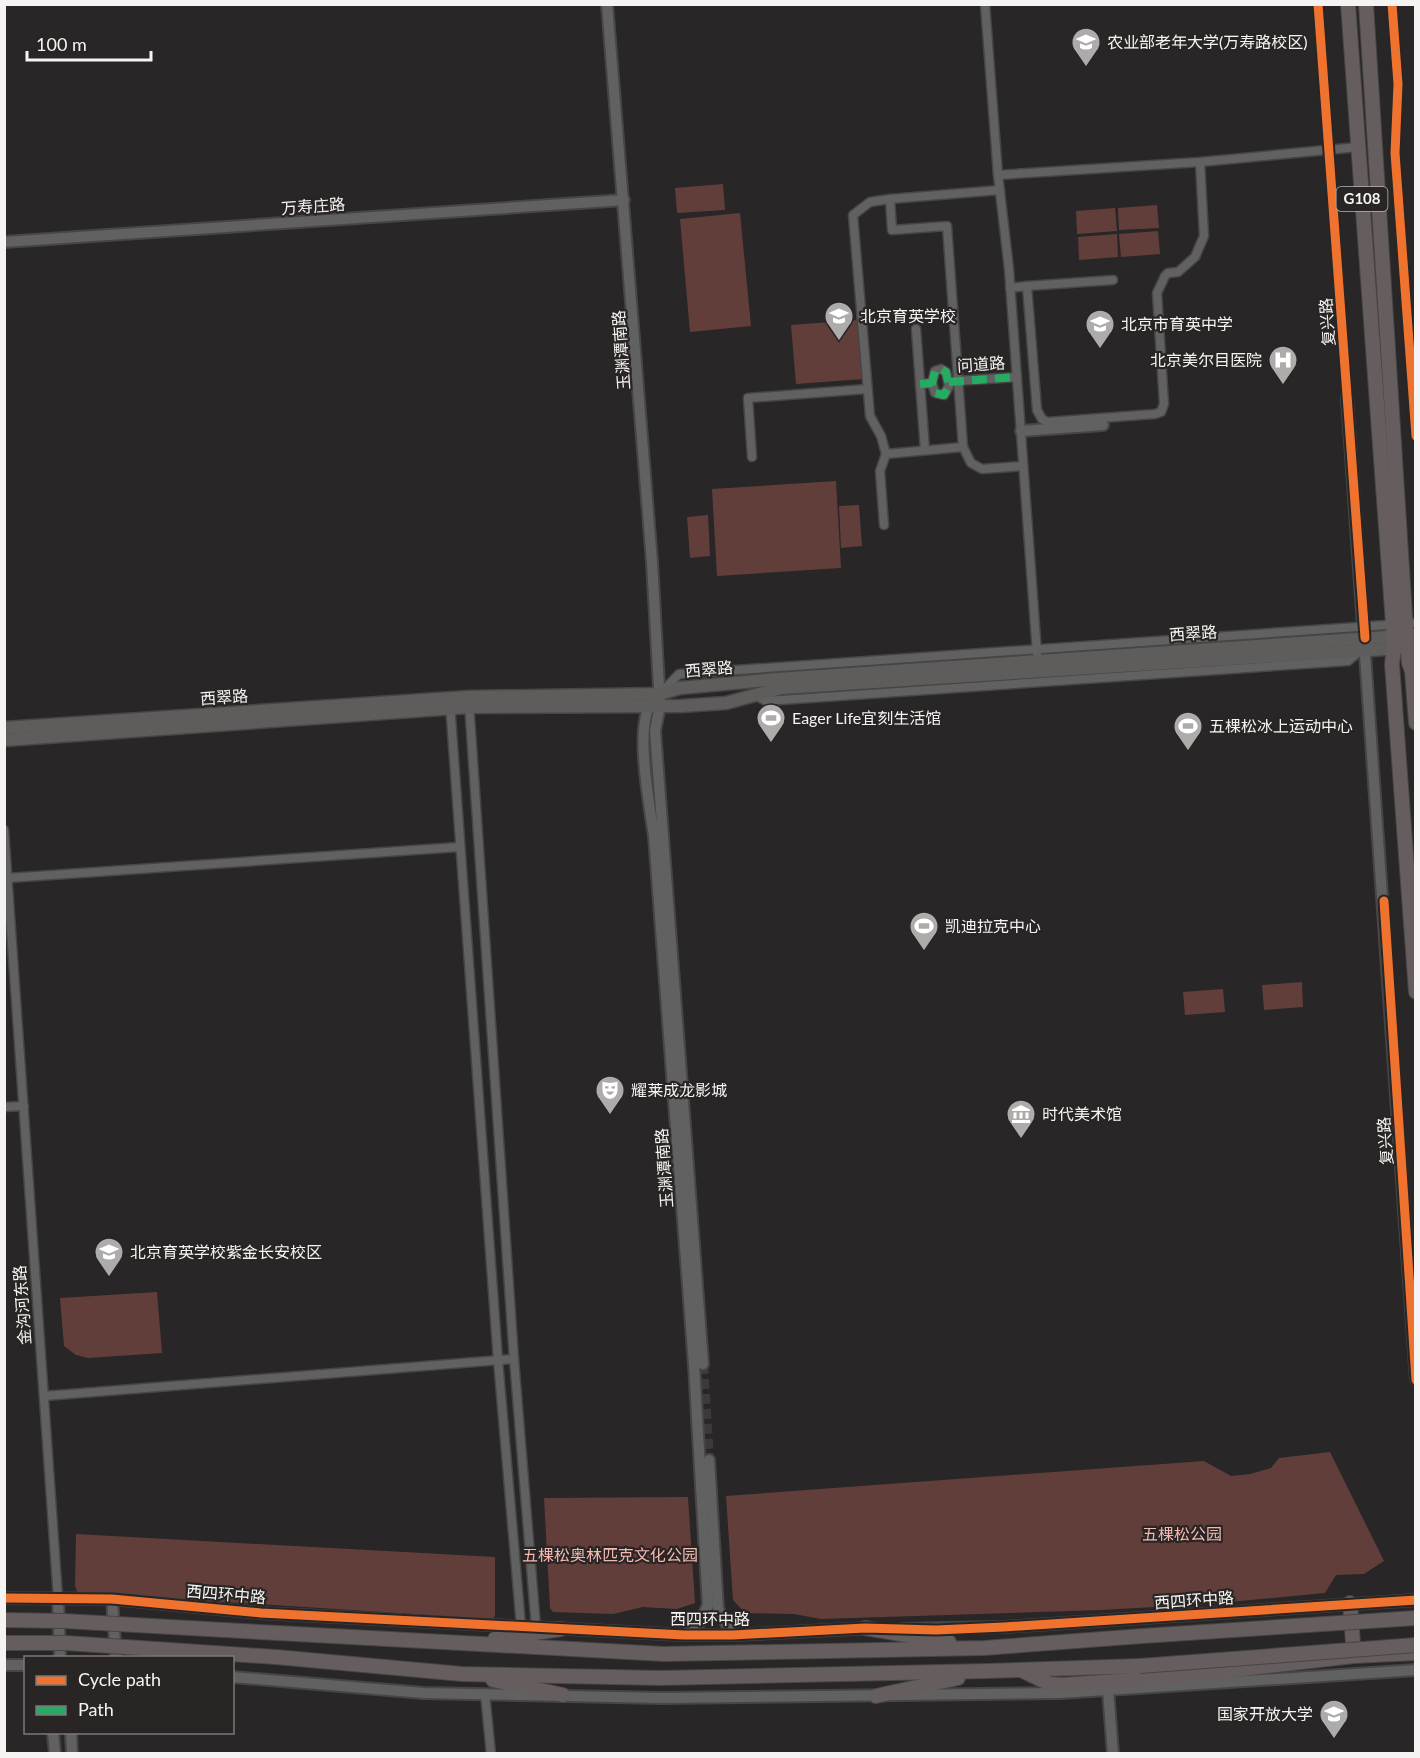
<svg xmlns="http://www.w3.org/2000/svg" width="1420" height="1758" viewBox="0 0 1420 1758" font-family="Lato,'Noto Sans SC',sans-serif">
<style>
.green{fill:#623e3b}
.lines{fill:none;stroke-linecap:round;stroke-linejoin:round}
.tertiary-tunnel{stroke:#3d3b3a;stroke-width:10;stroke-dasharray:10 5;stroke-linecap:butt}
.minor-casing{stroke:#474545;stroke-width:11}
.tertiary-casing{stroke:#474545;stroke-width:14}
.secondary-casing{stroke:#474545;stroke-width:15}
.trunk-casing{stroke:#474545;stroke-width:16}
.minor{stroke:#626161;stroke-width:8}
.tertiary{stroke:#626161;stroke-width:10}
.secondary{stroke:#5f5c5c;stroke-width:12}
.trunk{stroke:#665e5e;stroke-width:14}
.trunk-bridge-casing{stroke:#474545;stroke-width:16;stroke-linecap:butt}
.trunk-bridge{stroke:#665e5e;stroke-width:14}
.quiet{stroke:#26ab63;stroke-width:8;stroke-dasharray:15 8;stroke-linecap:butt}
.cycleway-casing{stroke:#292525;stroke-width:13}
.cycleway{stroke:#ef722f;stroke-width:9}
.labels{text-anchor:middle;stroke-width:4.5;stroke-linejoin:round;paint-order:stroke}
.shield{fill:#292525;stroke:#b8b6b5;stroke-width:1.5}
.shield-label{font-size:15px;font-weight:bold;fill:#f6f4f3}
.poi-label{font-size:16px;fill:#f6f4f3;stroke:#292525;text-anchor:start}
.street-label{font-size:16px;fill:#f6f4f3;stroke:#292525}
.park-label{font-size:16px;fill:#f6b9b2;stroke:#292525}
</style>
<rect width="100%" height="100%" fill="#282626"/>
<!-- green -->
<g class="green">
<path d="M723 184 725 210 677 213 675 188Z"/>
<path d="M1157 205 1159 228 1119 230 1118 208Z"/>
<path d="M1115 208 1117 231 1077 234 1076 211Z"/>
<path d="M740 213 751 326 690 332 680 219Z"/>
<path d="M1158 231 1160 254 1121 257 1119 234Z"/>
<path d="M1117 234 1118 257 1079 260 1078 237Z"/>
<path d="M859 320 864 379 796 384 791 325Z"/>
<path d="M836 481 841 568 717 576 712 489Z"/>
<path d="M859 505 862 546 841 548 839 506Z"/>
<path d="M708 515 710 556 690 558 687 517Z"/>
<path d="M1302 982 1303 1007 1264 1010 1262 985Z"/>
<path d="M1223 989 1225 1012 1185 1015 1183 992Z"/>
<path d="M157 1292 162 1353 88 1358 76 1355 64 1346 60 1298Z"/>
<path d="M1330 1452 1384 1561 1364 1574 1336 1575 1325 1593 1208 1604 1101 1610 821 1619 794 1614 745 1613 733 1600 726 1496 1204 1461 1231 1476 1250 1474 1271 1468 1279 1458Z"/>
<path d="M688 1497 695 1603 677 1609 643 1607 613 1614 553 1612 550 1608 544 1498Z"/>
<path d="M76 1534 495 1557V1616L492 1619 195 1600 79 1596 75 1586Z"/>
</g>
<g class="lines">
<!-- tertiary-tunnel -->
<path class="tertiary-tunnel" d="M703 1364 709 1460"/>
<!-- minor casing -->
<g class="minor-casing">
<g id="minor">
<path d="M985 4 998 175 1009 269 1037 653"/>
<path d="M1392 4 1398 84 1395 153 1416 436"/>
<path d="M998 175 1200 162 1358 147"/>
<path d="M890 199 1000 190"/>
<path d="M1027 286 1113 280"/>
<path d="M1010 288 1027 286 1037 410 1042 419 1047 422 1155 414 1161 412 1164 404 1157 293 1165 276 1168 273 1178 272 1195 257 1204 236 1200 162"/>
<path d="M916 329 925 450"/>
<path d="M955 381 1017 377"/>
<path d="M920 384 932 383 935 393 944 395 949 386 946 372 941 369 935 371 932 383"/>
<path d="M963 447 971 463 982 469 1023 466"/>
<path d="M752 457 748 398 867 389"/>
<path d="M884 525 880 471 886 454 881 436 870 416 853 215 870 202 890 199 892 230 947 226 963 447 886 454"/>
<path d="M661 693 679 674 1416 623"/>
<path d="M755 695 766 701 1348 661 1360 651"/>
<path d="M469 703 514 1359 536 1627"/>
<path d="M450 704 498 1360 521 1626"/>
<path d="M4 830 58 1598"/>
<path d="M8 878 459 847"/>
<path d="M4 1107 24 1106"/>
<path d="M44 1396 514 1359"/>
<path d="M485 1694 491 1754"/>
</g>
</g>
<!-- tertiary casing -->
<g class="tertiary-casing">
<g id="tertiary">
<path d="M607 4 652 562 660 705 655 731 703 1364"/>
<path d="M4 242 624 200"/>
<path d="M1347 398 1416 1380"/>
<path d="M1021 431 1103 425"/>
<path d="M653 701C633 722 650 807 654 836L694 1365 708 1605 701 1621 684 1635"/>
<path d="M709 1460 718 1609 733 1635"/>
<path d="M4 1598 112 1599 261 1613 684 1635H733L870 1628"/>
<path d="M58 1598 60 1658"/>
<path d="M112 1599 116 1658"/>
<path d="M901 1629 1004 1627 1416 1600"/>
<path d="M4 1665H26"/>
<path d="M232 1677 424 1693 662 1698 1060 1693 1416 1670"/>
<path d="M1108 1690 1113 1754"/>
<path d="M53 1732 55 1754"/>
<path d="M71 1732 72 1754"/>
</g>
</g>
<!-- secondary casing -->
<g class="secondary-casing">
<g id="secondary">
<path d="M4 728 469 697 659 694 680 688 777 679 1416 635"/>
<path d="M4 740 469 707 681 706 726 703 781 688 1416 647"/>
</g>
</g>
<!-- trunk casing -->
<g class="trunk-casing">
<g id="trunk">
<path d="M1348 4 1393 624 1394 648 1392 664 1416 992"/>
<path d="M1366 4 1405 616 1409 663 1412 671 1416 723"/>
<path d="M1350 1603 1354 1656"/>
<path d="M865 1628 949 1642"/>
<path d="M278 1633 664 1654 984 1648 1142 1636"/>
<path d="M495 1639 561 1629"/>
<path d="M276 1657 462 1674 661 1678 988 1671 1140 1666"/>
<path d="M1023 1671 1050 1684 1061 1685 1174 1677 1354 1656 1416 1653"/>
<path d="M493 1680 563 1695"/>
<path d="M876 1696 958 1678"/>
</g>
</g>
<!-- minor -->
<use href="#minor" class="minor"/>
<!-- tertiary -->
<use href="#tertiary" class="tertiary"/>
<!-- secondary -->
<use href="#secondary" class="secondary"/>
<!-- trunk -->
<use href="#trunk" class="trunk"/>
<!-- trunk-bridge casing -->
<g class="trunk-bridge-casing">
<g id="trunk-bridge">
<path d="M4 1620 64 1621 278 1633"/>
<path d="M1142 1636 1416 1618"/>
<path d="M4 1643H66L276 1657"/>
<path d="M1140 1666 1416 1645"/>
</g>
</g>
<!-- trunk-bridge -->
<use href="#trunk-bridge" class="trunk-bridge"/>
<!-- quiet -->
<g class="quiet">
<path d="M949 382 1017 377"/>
<path d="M920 384 932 383 935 393 944 395 949 386 946 372 941 369 935 371 932 383"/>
</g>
<!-- cycleway casing -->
<g class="cycleway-casing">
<g id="cycleway">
<path d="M1318 4 1365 638"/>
<path d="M1392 4 1398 84 1395 153 1416 436"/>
<path d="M1384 901 1416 1380"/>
<path d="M4 1598 112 1599 261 1613 684 1635H733L865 1628 936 1630 1004 1627 1416 1600"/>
</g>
</g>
<!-- cycleway -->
<use href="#cycleway" class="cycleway"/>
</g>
<!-- icons -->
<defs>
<g id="university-pin" transform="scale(1.5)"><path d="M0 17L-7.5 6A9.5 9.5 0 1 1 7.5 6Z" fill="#aeacab" stroke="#292525"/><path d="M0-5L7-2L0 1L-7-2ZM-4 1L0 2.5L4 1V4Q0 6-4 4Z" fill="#fff"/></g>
<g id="school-pin" transform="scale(1.5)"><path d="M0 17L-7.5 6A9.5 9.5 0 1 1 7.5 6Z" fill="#aeacab" stroke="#292525"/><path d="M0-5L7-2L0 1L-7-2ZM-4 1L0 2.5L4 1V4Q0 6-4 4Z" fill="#fff"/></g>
<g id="hospital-pin" transform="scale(1.5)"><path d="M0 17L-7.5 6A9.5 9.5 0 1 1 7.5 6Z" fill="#aeacab" stroke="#292525"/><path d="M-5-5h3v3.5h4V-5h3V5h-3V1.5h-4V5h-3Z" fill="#fff"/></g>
<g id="stadium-pin" transform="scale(1.5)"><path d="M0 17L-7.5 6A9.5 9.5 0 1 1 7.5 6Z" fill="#aeacab" stroke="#292525"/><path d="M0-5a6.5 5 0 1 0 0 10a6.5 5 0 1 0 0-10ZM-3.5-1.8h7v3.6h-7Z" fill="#fff"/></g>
<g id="theatre-pin" transform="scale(1.5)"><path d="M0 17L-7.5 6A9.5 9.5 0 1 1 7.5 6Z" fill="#aeacab" stroke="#292525"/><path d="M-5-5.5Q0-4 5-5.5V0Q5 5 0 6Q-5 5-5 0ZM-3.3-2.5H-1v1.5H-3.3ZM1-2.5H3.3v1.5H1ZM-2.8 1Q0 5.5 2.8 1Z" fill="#fff"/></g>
<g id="museum-pin" transform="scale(1.5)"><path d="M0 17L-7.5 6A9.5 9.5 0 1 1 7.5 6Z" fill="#aeacab" stroke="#292525"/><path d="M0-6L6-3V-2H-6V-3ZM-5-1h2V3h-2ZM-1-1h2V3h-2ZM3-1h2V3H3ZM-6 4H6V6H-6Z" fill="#fff"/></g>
</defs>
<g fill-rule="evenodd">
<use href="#university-pin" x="1086" y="42"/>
<use href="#school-pin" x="839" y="316"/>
<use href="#school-pin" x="1100" y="324"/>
<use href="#hospital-pin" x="1283" y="360"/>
<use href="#stadium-pin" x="771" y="718"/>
<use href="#stadium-pin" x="1188" y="726"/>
<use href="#stadium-pin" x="924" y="926"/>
<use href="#theatre-pin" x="610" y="1090"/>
<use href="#museum-pin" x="1021" y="1114"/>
<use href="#school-pin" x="109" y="1252"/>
<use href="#university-pin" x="1334" y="1714"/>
</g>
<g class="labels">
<!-- shield labels -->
<rect class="shield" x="1336.5" y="187" width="51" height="24" rx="4.5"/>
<g class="shield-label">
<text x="1362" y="204">G108</text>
</g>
<!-- poi labels -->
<g class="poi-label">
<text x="1107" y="48">农业部老年大学(万寿路校区)</text>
<text x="860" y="322">北京育英学校</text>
<text x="1121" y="330">北京市育英中学</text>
<text x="1262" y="366" text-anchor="end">北京美尔目医院</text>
<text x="792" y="724">Eager Life宜刻生活馆</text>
<text x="1209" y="732">五棵松冰上运动中心</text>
<text x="945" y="932">凯迪拉克中心</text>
<text x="631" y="1096">耀莱成龙影城</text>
<text x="1042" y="1120">时代美术馆</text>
<text x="130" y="1258">北京育英学校紫金长安校区</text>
<text x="1313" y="1720" text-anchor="end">国家开放大学</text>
</g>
<!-- street labels -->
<g class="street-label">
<text transform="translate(313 206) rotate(-4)" y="6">万寿庄路</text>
<text transform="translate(1327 322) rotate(-94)" y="6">复兴路</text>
<text transform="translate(621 350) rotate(-94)" y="6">玉渊潭南路</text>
<text transform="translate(981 364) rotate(-4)" y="6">问道路</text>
<text transform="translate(1193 633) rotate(-4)" y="6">西翠路</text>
<text transform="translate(709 669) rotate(-5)" y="6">西翠路</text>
<text transform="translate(224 697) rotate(-4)" y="6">西翠路</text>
<text transform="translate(1385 1141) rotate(-94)" y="6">复兴路</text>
<text transform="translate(664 1168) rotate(-94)" y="6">玉渊潭南路</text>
<text transform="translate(22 1305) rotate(-94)" y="6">金沟河东路</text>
<text transform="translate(226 1594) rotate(5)" y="6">西四环中路</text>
<text transform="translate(1194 1600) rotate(-4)" y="6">西四环中路</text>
<text x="710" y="1625">西四环中路</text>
</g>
<!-- park labels -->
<g class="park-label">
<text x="1182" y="1540">五棵松公园</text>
<text x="610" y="1561">五棵松奥林匹克文化公园</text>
</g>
</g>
<!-- border -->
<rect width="1420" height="1758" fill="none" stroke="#f6f4f3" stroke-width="12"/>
<!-- legend -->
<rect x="24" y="1656" width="210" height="78" fill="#292525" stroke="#7b7877" stroke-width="1.5"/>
<rect x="36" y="1676" width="30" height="9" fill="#ef722f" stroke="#7b7877" stroke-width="1.5"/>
<text x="78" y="1686" font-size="18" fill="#f6f4f3">Cycle path</text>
<rect x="36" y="1706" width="30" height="9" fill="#26ab63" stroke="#7b7877" stroke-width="1.5"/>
<text x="78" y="1716" font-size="18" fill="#f6f4f3">Path</text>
<!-- scale -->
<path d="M27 51v9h124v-9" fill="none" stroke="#f6f4f3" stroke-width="3"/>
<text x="36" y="51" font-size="18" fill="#f6f4f3" stroke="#292525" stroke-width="4.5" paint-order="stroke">100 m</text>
</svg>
